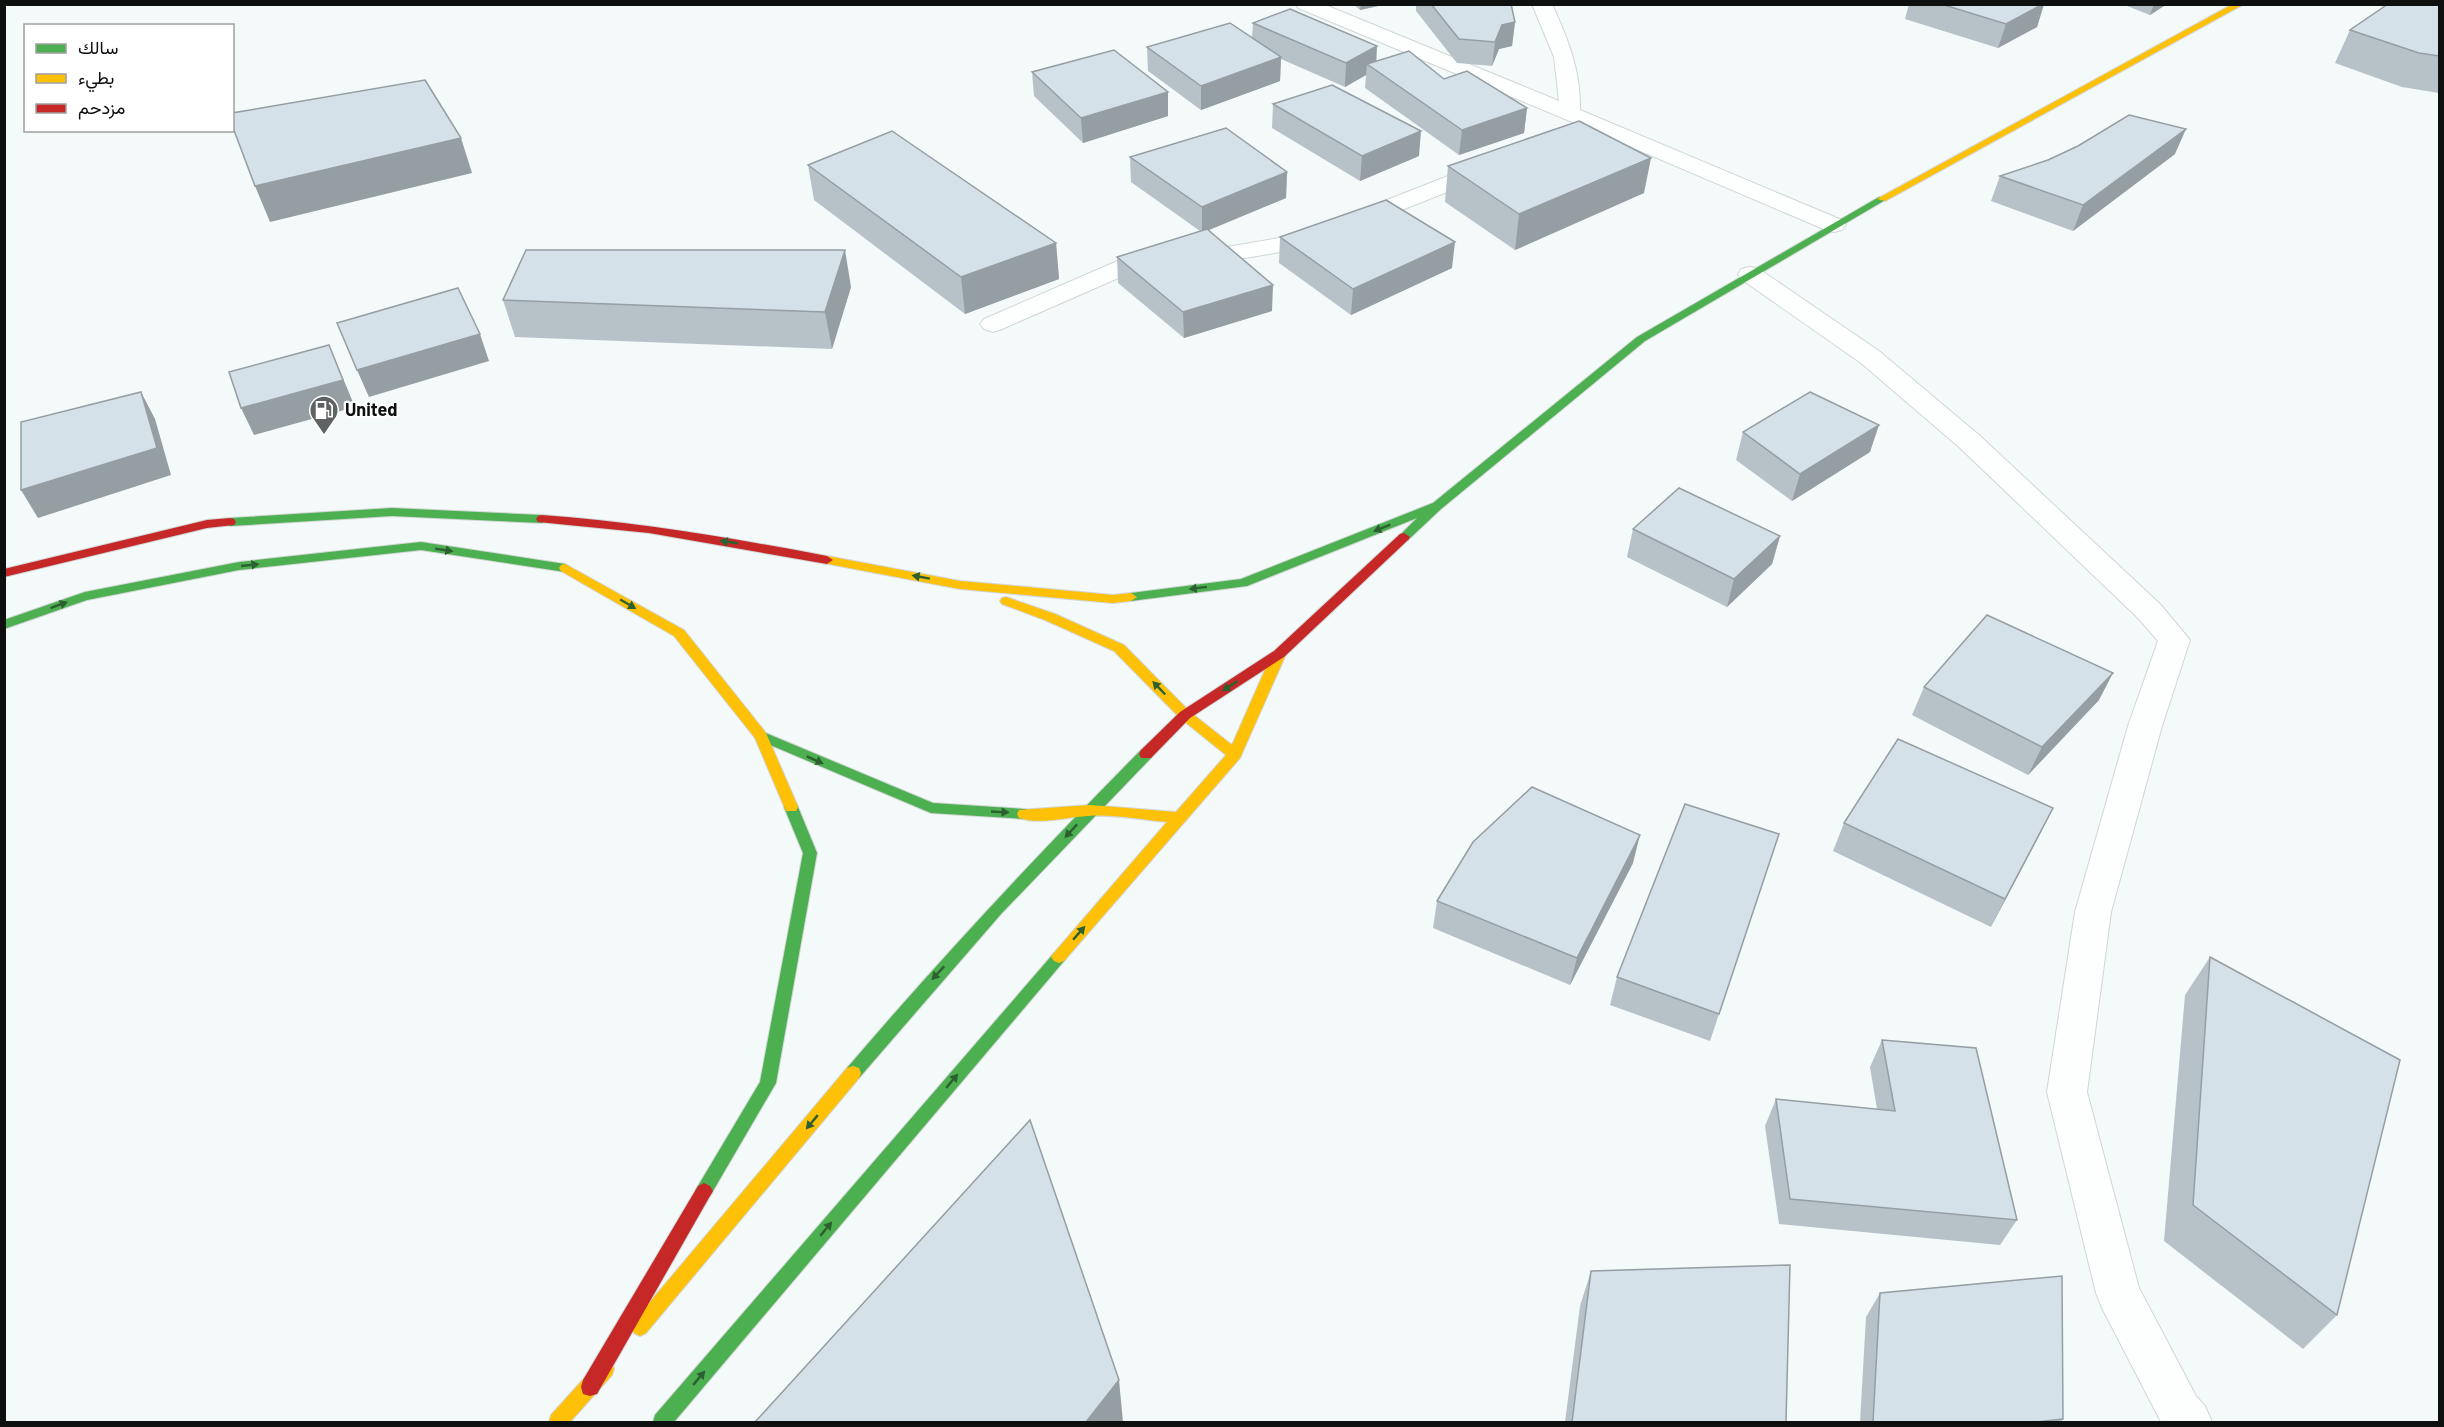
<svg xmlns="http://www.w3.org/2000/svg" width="2444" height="1427" viewBox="0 0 2444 1427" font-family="Barlow,Vazirmatn,sans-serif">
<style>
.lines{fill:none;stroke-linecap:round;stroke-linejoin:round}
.street-casing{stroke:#d2d6d6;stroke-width:2}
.fast-casing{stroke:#d2d6d6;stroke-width:2}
.slow-casing{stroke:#d2d6d6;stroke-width:2}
.jam-casing{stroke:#d2d6d6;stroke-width:2}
.street{fill:#fdfefe;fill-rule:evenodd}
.fast{fill:#4caf50;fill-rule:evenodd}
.slow{fill:#ffc107;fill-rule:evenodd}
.jam{fill:#c62828;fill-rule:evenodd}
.wall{fill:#b7c2c8}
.shaded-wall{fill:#959ea2}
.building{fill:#d5e1e8;stroke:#959ea2;stroke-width:1.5}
.oneway{fill:#2d6030}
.labels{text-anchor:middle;stroke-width:4.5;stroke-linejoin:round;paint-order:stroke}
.poi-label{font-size:18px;font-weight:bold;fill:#0e1010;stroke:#fff;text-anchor:start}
</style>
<rect width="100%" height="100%" fill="#f4f9f9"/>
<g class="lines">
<!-- street casing -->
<g class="street-casing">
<g id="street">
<path d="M1296 4H1323L1559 101 1554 57 1532 4H1552C1568 39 1581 71 1580 110L1842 220 1846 225 1842 230 1834 232 1826 230 1596 132C1579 139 1558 153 1540 149L1537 144 1540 139 1577 124 1298 8Z"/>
<path d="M1489 160 1497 162 1500 167 1497 172 1372 222 1292 250 1227 261 1160 264 1139 269 1002 329 993 332 984 329 980 324 984 319 1122 259 1160 250 1227 247 1279 238 1356 212Z"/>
<path d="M1750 267 1759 269 1879 351 1979 435 2160 604 2190 640 2162 726 2111 912 2087 1092 2139 1288 2196 1396 2205 1406 2212 1422H2161L2102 1308 2096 1293 2047 1092 2075 912 2128 726 2158 641 2138 618 1959 447 1861 363 1741 279 1738 274 1741 269Z"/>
</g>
</g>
<!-- fast casing -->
<g class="fast-casing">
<g id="fast">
<path d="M1879 197 1887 199 1645 341 1441 509 1408 540H1400L1398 537 1417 518 1247 586 1131 601 1125 597 1131 593 1241 579 1433 503 1637 337Z"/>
<path d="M392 508 542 515 548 519 542 523 392 516 230 526 224 522 230 518Z"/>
<path d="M421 542 565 564 571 568 565 572 421 550 239 570 87 600 4 629V620L85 592 239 562Z"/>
<path d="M761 731 933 803 1024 809 1029 810 1031 814 1029 818 1024 819 931 813 756 739 754 736 756 733Z"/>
<path d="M1146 749 1153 754 1151 758 1001 914 859 1078 853 1080 847 1078 845 1073 847 1068C941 958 1039 853 1141 750Z"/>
<path d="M791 802 796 803 798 807 817 853 776 1083 710 1196 704 1199 698 1196 695 1191 698 1186 760 1082 803 853 784 807 786 803Z"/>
<path d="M1059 951 1064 953 1067 957 1064 961 674 1422H653L655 1415 1054 953Z"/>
</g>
</g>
<!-- slow casing -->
<g class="slow-casing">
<g id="slow">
<path d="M2233 4H2244L1885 201 1877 199Z"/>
<path d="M827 556 960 581 1113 595 1131 593 1137 597 1131 601 1113 603 960 589 823 563 821 560 823 557Z"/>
<path d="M565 564 684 630 766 733 798 807 796 811H786L755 738 674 636 561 571 559 568 561 565Z"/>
<path d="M1006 597 1055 614 1124 645 1190 712 1232 745 1272 654 1279 650 1286 654 1240 758 1064 961 1059 963 1054 961 1051 957 1054 953 1167 822C1142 820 1114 814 1088 816 1066 817 1041 825 1019 818L1017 814 1019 810 1090 805 1176 812 1226 755 1180 718 1114 651 1045 620 1002 604 1000 601 1002 598Z"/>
<path d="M853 1066 859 1068 861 1073 859 1078 646 1333 640 1336 634 1333 631 1327 634 1321 847 1068Z"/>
<path d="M605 1360 612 1363 614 1369 612 1375 570 1422H549L551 1415 598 1363Z"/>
</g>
</g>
<!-- jam casing -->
<g class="jam-casing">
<g id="jam">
<path d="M542 515C638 522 732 538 827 556L833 560 827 564 649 533 538 522 536 519 538 516Z"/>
<path d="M230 518 234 519 236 522 234 525 207 528 4 577V569L207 520Z"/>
<path d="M1404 533 1410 537 1408 540 1284 657 1190 718 1151 758H1141L1139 754 1141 750 1180 712 1274 651 1400 534Z"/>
<path d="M704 1183 710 1186 713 1191 710 1196 597 1394 590 1396 583 1394 581 1387 583 1380 698 1186Z"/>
</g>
</g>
<!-- street -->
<use href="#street" class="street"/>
<!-- fast -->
<use href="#fast" class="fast"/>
<!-- slow -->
<use href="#slow" class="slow"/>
<!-- jam -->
<use href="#jam" class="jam"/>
</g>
<!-- wall -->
<g class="wall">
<path d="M1353 4H1387L1360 10Z"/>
<path d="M1416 4H1511L1515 22 1512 46 1499 49 1492 66 1457 63 1416 11Z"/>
<path d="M1909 4H2044L2037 27 1998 48 1905 19Z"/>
<path d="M2122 4H2167L2150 15Z"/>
<path d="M2439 4V93L2402 87 2335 63 2350 30Z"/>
<path d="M1253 23 1376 61 1444 79 1527 108 1524 133 1459 155 1365 88 1366 75 1345 87 1281 59 1280 81 1201 110 1148 71 1147 47 1252 38Z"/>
<path d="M1032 72 1168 116 1083 143 1034 96Z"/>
<path d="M1273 104 1419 156 1360 181 1272 128Z"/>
<path d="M2078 146 2175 154 2073 231 1991 201 2000 176 2048 160Z"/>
<path d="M1130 157 1287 172 1286 198 1208 230 1272 311 1184 338 1118 283 1117 257 1200 231 1131 182Z"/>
<path d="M808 165 1056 243 1059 279 965 314 814 200Z"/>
<path d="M1448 166 1644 193 1515 250 1445 202Z"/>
<path d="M1280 237 1452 268 1351 315 1279 263Z"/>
<path d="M851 287 832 349 515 337 503 300Z"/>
<path d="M1743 432 1870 452 1792 501 1736 460Z"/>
<path d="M1633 529 1780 536 1772 564 1727 607 1627 557Z"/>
<path d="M1924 687 2099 700 2028 775 1912 715Z"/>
<path d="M2053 808 1991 927 1833 851 1844 823Z"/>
<path d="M1779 834 1710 1041 1610 1005 1617 977Z"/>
<path d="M1633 863 1570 985 1433 928 1437 901Z"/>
<path d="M2210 957 2337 1315 2303 1349 2164 1241 2185 995Z"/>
<path d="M1882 1040 2017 1220 2000 1245 1779 1224 1765 1126 1776 1099 1877 1109 1870 1067Z"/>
<path d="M1591 1271 1786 1422H1565L1580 1306Z"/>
<path d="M1880 1293 2063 1419 2061 1422H1860L1866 1317Z"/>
</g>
<!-- shaded-wall -->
<g class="shaded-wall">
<path d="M1361 4H1387L1360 10Z"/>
<path d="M2043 4H2044L2037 27 1998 48 2006 24Z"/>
<path d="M2154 4H2167L2150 15Z"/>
<path d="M1515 22 1512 46 1499 49 1492 66 1495 42 1502 25Z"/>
<path d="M1377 46 1376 70 1367 64 1366 75 1345 87 1346 63Z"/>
<path d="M1281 57 1280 81 1201 110V86Z"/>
<path d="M1168 92V116L1083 143 1081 118Z"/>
<path d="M1527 108 1524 133 1459 155 1462 130Z"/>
<path d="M2186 129 2175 154 2073 231 2083 205Z"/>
<path d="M1421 131 1419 156 1360 181 1362 156Z"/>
<path d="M461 138 472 173 270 222 255 186Z"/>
<path d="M1651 158 1644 193 1515 250 1519 214Z"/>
<path d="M1287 172 1286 198 1202 233V207Z"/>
<path d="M1455 242 1452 268 1351 315 1353 289Z"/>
<path d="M1056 243 1059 279 965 314 961 277Z"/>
<path d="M845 250 851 287 832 349 825 312Z"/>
<path d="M1273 285 1272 311 1184 338 1183 312Z"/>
<path d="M480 334 489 361 369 397 357 370Z"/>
<path d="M329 345 355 407 254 435 241 408Z"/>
<path d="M141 392 155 419 171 475 38 518 21 490Z"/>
<path d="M1879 425 1870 452 1792 501 1800 474Z"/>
<path d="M1780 536 1772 564 1727 607 1734 579Z"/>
<path d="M2113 673 2099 700 2028 775 2042 747Z"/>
<path d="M2053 808 2039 836 1991 927 2005 899Z"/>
<path d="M1640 835 1633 863 1570 985 1577 958Z"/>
<path d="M1119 1380 1123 1422H1086Z"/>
</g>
<!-- building -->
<g class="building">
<path d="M1431 4H1511L1515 22 1502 25 1495 42 1459 39Z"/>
<path d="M1941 4H2043L2006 24Z"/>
<path d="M2388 4H2439V56L2419 53 2350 30Z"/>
<path d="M1290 9 1377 46 1346 63 1253 23Z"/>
<path d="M1230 23 1281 57 1201 86 1147 47Z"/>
<path d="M1114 50 1168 92 1081 118 1032 72Z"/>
<path d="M1409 51 1444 79 1467 71 1527 108 1462 130 1367 64Z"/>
<path d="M425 80 461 138 255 186 232 125V113Z"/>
<path d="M1332 85 1421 131 1362 156 1273 104Z"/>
<path d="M2129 115 2186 129 2083 205 2000 176 2048 160 2078 146Z"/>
<path d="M1579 121 1651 158 1519 214 1448 166Z"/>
<path d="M1226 128 1287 172 1202 207 1130 157Z"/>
<path d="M892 131 1056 243 961 277 808 165Z"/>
<path d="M1386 200 1455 242 1353 289 1280 237Z"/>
<path d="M1207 229 1273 285 1183 312 1117 257Z"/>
<path d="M526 250H845L825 312 503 300Z"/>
<path d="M458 288 480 334 357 370 337 323Z"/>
<path d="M329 345 343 380 241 408 229 372Z"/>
<path d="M141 392 157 448 21 490V422Z"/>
<path d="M1810 392 1879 425 1800 474 1743 432Z"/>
<path d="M1679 488 1780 536 1734 579 1633 529Z"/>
<path d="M1987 615 2113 673 2042 747 1924 687Z"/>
<path d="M1898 739 2053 808 2005 899 1844 823Z"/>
<path d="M1532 787 1640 835 1577 958 1437 901 1473 842Z"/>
<path d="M1685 804 1779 834 1719 1014 1617 977Z"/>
<path d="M2210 957 2400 1060 2337 1315 2193 1205Z"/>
<path d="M1882 1040 1976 1048 2017 1220 1790 1199 1776 1099 1895 1111Z"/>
<path d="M1030 1120 1119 1380 1086 1422H755Z"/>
<path d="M1790 1265 1786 1422H1572L1591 1271Z"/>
<path d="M2062 1276 2063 1419 2036 1422H1873L1880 1293Z"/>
</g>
<!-- one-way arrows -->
<defs><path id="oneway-solid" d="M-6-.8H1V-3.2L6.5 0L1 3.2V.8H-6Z" transform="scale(1.5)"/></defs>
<g class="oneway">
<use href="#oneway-solid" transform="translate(1382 528) rotate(158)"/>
<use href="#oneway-solid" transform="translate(729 542) rotate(-171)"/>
<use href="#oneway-solid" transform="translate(444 550) rotate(9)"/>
<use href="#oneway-solid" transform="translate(250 565) rotate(-6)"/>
<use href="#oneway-solid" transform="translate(921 577) rotate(-170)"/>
<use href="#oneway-solid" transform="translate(1198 588) rotate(173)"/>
<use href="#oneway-solid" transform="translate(628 604) rotate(30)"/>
<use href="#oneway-solid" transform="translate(59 605) rotate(-20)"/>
<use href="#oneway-solid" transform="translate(1230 686) rotate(147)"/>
<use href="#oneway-solid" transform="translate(1159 688) rotate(-134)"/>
<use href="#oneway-solid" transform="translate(815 760) rotate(24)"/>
<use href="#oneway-solid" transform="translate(1000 812) rotate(3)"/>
<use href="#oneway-solid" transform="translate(1071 831) rotate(133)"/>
<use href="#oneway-solid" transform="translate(1079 933) rotate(-49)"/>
<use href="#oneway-solid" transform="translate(938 973) rotate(133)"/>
<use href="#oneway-solid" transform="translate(952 1081) rotate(-50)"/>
<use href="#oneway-solid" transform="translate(812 1122) rotate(130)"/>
<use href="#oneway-solid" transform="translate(826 1229) rotate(-50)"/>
<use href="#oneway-solid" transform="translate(699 1378) rotate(-50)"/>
</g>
<!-- icons -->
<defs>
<g id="fuel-pin" transform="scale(1.5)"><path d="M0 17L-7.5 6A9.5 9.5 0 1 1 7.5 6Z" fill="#5e6262" stroke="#fff"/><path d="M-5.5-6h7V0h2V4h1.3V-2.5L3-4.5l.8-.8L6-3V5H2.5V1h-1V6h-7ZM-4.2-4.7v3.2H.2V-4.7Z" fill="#fff"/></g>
</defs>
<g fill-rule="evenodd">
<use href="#fuel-pin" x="324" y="410"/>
</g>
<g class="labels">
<!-- poi labels -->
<g class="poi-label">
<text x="345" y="416">United</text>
</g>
</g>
<!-- border -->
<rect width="2444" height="1427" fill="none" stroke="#0e1010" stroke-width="12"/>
<!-- legend -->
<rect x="24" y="24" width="210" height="108" fill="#ffffff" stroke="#9f9f9f" stroke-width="1.5"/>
<rect x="36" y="44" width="30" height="9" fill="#4caf50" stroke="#9f9f9f" stroke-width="1.5"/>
<text x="78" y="54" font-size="18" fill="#0e1010">سالك</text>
<rect x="36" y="74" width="30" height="9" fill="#ffc107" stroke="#9f9f9f" stroke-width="1.5"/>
<text x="78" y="84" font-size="18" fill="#0e1010">بطيء</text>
<rect x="36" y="104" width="30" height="9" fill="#c62828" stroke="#9f9f9f" stroke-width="1.5"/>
<text x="78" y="114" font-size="18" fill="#0e1010">مزدحم</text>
</svg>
